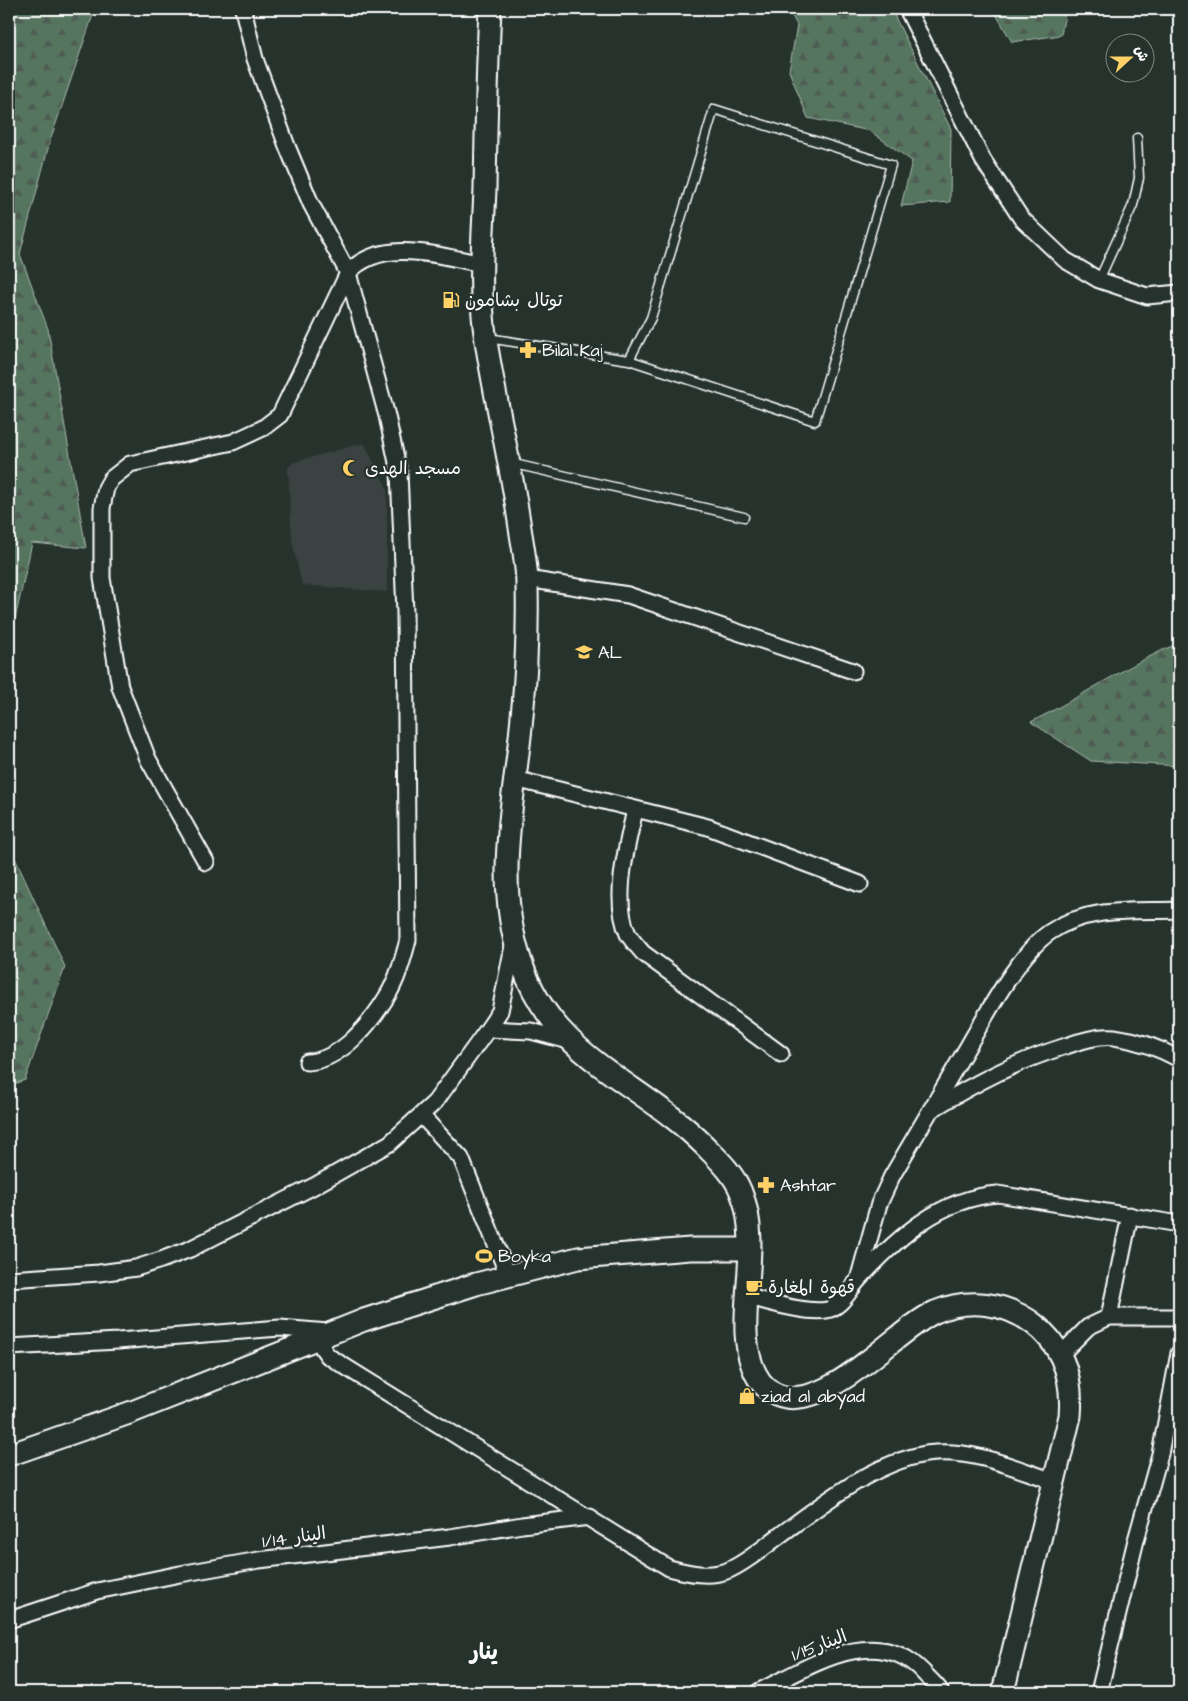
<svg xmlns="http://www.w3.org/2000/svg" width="1188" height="1701" viewBox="0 0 1188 1701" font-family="'Architects Daughter','Playpen Sans Arabic',sans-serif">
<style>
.built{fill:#3a4342}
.forest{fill:url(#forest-firs);stroke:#aabaae}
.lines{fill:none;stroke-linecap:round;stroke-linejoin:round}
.service-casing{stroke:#fff;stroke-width:11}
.minor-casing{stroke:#fff;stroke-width:19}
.secondary-casing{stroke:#fff;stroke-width:25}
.service{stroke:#26332d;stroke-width:8}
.minor{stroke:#26332d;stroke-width:15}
.secondary{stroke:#26332d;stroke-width:21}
.labels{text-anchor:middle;stroke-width:4.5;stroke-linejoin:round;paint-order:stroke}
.poi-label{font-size:18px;fill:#fff;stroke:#26332d;text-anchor:start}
.street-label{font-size:18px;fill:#fff;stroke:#26332d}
.district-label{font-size:22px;font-weight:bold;fill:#fff;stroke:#26332d}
</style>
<defs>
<pattern id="forest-firs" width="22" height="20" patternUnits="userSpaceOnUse" patternTransform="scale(1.25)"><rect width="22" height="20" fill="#54745e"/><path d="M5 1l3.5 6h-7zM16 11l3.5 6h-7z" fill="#4f5c53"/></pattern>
</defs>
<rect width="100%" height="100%" fill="#26332d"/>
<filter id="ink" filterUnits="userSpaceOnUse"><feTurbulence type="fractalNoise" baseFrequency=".02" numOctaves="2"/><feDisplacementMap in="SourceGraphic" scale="10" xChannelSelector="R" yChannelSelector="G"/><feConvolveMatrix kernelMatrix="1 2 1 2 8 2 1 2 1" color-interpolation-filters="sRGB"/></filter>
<g filter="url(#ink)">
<!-- built -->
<path class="built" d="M364 443 387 488V592L302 585 292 540 288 467 294 462Z"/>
<!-- forest -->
<g class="forest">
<path d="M9 9H95L50 141 20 254 48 329 86 548 32 543 9 646Z"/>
<path d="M788 9H891L951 129 950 202 901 206 912 161 870 131 808 118 789 71 797 25Z"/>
<path d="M993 9H1066L1061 35 1012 42Z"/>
<path d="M1179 643V766L1091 761 1031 722C1081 697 1128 664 1179 643Z"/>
<path d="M9 845 65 967 25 1080 9 1086Z"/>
</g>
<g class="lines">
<!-- service casing -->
<g class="service-casing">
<g id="service">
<path d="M1099 280 1133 205 1139 178 1137 138"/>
<path d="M488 338 629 360 815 421 891 165 714 109 651 318 629 360"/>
<path d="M510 463 744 517"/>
</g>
</g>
<!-- minor casing -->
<g class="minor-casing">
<g id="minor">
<path d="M243 9 255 59 287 146 311 204 348 273 387 416 399 472 405 612 408 940C403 959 397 981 386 998 370 1024 340 1061 307 1062"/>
<path d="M907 9 983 160 1021 218 1065 260 1099 280 1147 296 1179 293"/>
<path d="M527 579 628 595 853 671"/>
<path d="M515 779 708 827 860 884"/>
<path d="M635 810C627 846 612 899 628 934 632 941 638 947 643 953L781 1054"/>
<path d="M206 862 148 759 120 687 102 578V508L106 488 111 479 130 464 233 442 263 428 280 415 348 273C381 236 440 256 482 264"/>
<path d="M488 1029 531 1031 569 1041"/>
<path d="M931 1110C975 1083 1017 1061 1066 1046 1080 1041 1099 1035 1114 1037 1137 1040 1159 1048 1179 1059"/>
<path d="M422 1116 461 1158 508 1275"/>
<path d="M9 1279 99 1273 136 1268 161 1260 190 1249 314 1186 390 1143 435 1102 488 1029 500 1011 514 941"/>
<path d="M858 1280 879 1204 892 1176C917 1133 942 1091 967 1048 986 1015 1019 953 1050 932 1087 906 1137 912 1179 910"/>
<path d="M748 1297C770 1302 806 1314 827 1310 842 1307 849 1290 859 1279 897 1238 940 1198 998 1194L1179 1224"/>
<path d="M1109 1317 1130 1215"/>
<path d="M320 1337 323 1349 328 1356 669 1568C688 1573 710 1578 729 1570 747 1562 764 1547 779 1536 822 1504 882 1456 936 1453 976 1450 1016 1469 1054 1481"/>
<path d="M9 1347 118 1341 280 1328 328 1332"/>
<path d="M1061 1354 1088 1327 1109 1317H1179"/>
<path d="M9 1620 97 1591 180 1574 259 1560 450 1537 522 1525 590 1517"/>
<path d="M758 1692C808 1668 875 1621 923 1672 929 1679 937 1685 941 1692"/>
<path d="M1099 1692 1136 1540 1160 1454 1179 1353"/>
</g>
</g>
<!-- secondary casing -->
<g class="secondary-casing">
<g id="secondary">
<path d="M490 9C487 69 486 129 485 189 483 239 478 292 486 341 496 404 511 465 520 528 523 547 527 566 527 585 528 632 526 680 521 727 513 808 494 882 521 962 554 1060 640 1080 706 1147 719 1160 734 1174 741 1192 759 1236 744 1287 746 1333 747 1353 753 1381 772 1392 821 1421 893 1331 935 1312 968 1298 1005 1302 1034 1324 1064 1347 1073 1380 1070 1416L1003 1692"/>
<path d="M9 1455 132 1412 364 1320 476 1284 578 1258 690 1249H750"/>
</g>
</g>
<!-- service -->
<use href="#service" class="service"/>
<!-- minor -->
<use href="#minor" class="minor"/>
<!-- secondary -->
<use href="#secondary" class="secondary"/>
</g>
</g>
<!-- icons -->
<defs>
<g id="fuel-bare" transform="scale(1.35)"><path d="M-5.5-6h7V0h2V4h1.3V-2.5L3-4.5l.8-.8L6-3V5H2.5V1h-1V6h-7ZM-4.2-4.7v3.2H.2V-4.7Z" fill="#ffd166" stroke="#26332d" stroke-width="2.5" paint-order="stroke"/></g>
<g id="pharmacy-bare" transform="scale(1.35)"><path d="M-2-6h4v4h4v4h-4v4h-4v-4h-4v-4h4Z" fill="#ffd166" stroke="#26332d" stroke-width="2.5" paint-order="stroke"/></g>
<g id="mosque-bare" transform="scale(1.35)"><path d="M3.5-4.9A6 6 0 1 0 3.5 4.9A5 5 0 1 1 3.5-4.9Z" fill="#ffd166" stroke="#26332d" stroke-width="2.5" paint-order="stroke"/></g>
<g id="school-bare" transform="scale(1.35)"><path d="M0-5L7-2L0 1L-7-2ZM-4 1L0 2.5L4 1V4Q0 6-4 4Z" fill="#ffd166" stroke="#26332d" stroke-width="2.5" paint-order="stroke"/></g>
<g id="stadium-bare" transform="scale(1.35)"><path d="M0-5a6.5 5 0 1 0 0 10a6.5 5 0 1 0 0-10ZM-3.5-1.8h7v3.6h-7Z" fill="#ffd166" stroke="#26332d" stroke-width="2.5" paint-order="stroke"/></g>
<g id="cafe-bare" transform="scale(1.35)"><path d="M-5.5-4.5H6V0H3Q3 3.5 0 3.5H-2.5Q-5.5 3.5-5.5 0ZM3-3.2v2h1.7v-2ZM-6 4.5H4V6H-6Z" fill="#ffd166" stroke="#26332d" stroke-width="2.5" paint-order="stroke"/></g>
<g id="shop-bare" transform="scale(1.35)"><path d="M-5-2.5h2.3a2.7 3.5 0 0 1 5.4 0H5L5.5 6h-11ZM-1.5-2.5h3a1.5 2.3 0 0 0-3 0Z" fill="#ffd166" stroke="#26332d" stroke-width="2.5" paint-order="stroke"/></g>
</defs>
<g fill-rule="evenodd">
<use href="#fuel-bare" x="451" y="300"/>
<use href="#pharmacy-bare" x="528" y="350"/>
<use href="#mosque-bare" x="351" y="468"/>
<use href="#school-bare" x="584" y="652"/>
<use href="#pharmacy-bare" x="766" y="1185"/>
<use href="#stadium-bare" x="484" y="1256"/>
<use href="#cafe-bare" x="754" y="1287"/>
<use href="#shop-bare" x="747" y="1396"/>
</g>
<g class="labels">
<!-- poi labels -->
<g class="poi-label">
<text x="465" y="306">توتال بشامون</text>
<text x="542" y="356">Bilal Kaj</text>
<text x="365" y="474">مسجد الهدى</text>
<text x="598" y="658">AL</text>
<text x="780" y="1191">Ashtar</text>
<text x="498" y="1262">Boyka</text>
<text x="768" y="1293">قهوة المغارة</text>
<text x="761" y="1402">ziad al abyad</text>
</g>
<!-- street labels -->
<g class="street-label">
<text transform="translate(294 1537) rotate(-8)" y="6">الينار 1/14</text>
<text transform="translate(819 1645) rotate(-21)" y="6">الينار1/15</text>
</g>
<!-- district labels -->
<g class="district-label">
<text x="484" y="1659">ينار</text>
</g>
</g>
<!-- margin -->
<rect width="1188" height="1701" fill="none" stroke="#26332d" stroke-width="30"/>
<rect x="15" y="15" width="1158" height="1671" fill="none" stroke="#fff" stroke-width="2" filter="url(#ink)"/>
<!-- north arrow -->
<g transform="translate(1130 58) rotate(69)"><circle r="24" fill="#26332d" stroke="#7d8581"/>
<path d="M0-4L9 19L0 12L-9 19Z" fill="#ffd166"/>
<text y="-8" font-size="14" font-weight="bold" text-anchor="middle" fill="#ffffff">ش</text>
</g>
</svg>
